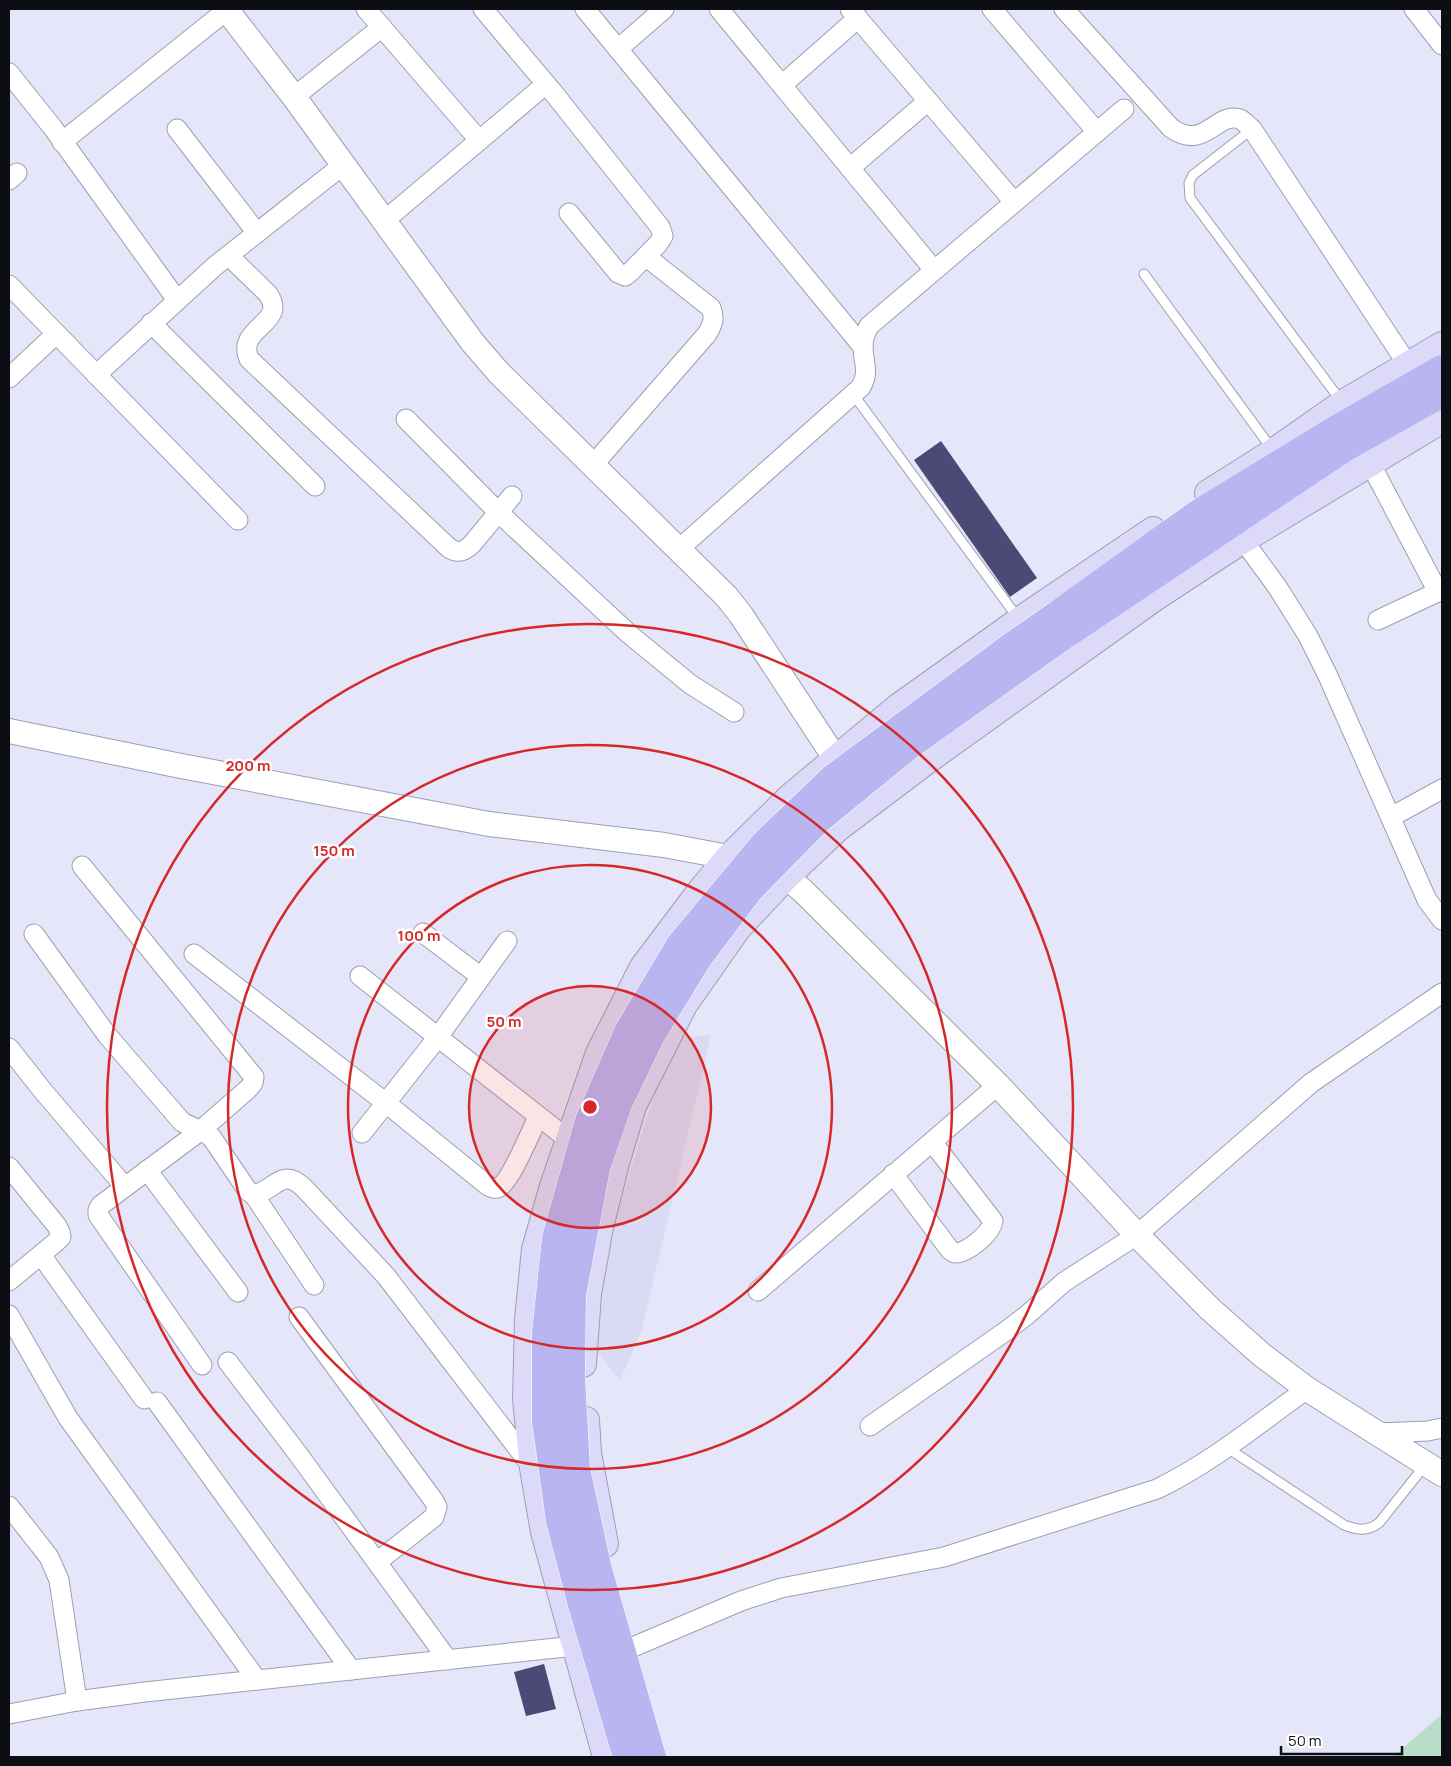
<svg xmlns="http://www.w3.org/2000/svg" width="1451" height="1766" viewBox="0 0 1451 1766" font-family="Manrope,sans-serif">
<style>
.built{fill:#dadaf4}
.green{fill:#b8ddc8}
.building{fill:#4b4975}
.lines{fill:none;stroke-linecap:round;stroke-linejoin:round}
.service-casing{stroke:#9e9eb0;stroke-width:11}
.minor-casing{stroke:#9e9eb0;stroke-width:21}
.tertiary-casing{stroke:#9e9eb0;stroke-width:26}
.secondary-casing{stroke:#9e9eb0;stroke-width:28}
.primary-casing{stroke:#fff;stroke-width:29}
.service{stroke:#fff;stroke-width:9}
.minor{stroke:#fff;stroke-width:19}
.tertiary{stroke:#fff;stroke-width:24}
.secondary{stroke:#dcdaf8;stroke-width:26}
.primary{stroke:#b9b5f1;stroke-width:28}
.primary-bridge-casing{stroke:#fff;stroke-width:29;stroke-linecap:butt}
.primary-bridge{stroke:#b9b5f1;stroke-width:28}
.ring{fill:none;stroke:#d62828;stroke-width:2.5}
.centre{fill:#d62828;stroke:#fff;stroke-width:2.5}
.ring-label{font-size:15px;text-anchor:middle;font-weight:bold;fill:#d62828;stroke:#fff;stroke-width:5;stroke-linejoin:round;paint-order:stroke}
</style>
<rect width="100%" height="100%" fill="#e5e6f9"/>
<!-- built -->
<path class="built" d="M711 1035 642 1329 620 1381 588 1340 613 1227 660 1076 668 1038Z"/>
<!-- green -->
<path class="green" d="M1442 1714V1757H1393Z"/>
<!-- building -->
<g class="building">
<path d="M941 441 1037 578 1010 597 914 460Z"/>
<path d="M544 1664 556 1709 526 1716 514 1672Z"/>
</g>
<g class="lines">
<!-- service casing -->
<g class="service-casing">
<g id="service">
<path d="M1252 129 1193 175 1189 183 1190 198 1341 401"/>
<path d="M1144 274 1272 449"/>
<path d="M853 394 1018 618"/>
<path d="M1226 1447 1344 1525C1358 1530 1366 1532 1379 1523L1426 1464"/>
</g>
</g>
<!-- minor casing -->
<g class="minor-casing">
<g id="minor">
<path d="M366 9 479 140"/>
<path d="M483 9 552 91 660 227 663 236 658 244 644 258"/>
<path d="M585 9 863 347"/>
<path d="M719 9 934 270"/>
<path d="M850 9 1014 202"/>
<path d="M992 9 1097 132"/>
<path d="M1064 9 1171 128C1205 152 1216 111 1240 119 1244 121 1248 126 1252 129L1408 365"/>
<path d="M1414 9 1442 45"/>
<path d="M618 49 664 9"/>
<path d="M9 73 53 128 177 300"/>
<path d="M782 85 858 18"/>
<path d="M294 97 382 27"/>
<path d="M177 129 257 233"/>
<path d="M62 142 227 10"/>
<path d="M850 168 928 101"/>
<path d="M9 180 17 173"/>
<path d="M569 213 618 273 625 276C634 271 638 260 648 258L711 308C715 318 713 324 707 334L593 465"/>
<path d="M384 221 546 84"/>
<path d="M229 256 268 294C289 324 235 327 249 359L449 548C458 554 464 552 472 544L512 496"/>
<path d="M9 285 238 520"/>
<path d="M151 323 315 486"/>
<path d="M96 375 215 266 343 165"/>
<path d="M9 378 56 334"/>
<path d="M406 419 498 512 629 634 690 684 734 712"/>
<path d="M1370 463 1438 592"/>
<path d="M1243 540 1278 588 1308 636 1328 676 1427 900 1442 920"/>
<path d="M679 549 861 387C870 371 863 363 863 346 863 339 865 333 869 326L1124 109"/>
<path d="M1378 620 1442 590"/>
<path d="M1391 817 1442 789"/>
<path d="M82 866 254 1077 253 1083 248 1089 200 1131 101 1205 98 1210V1215L202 1365"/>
<path d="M423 933 481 977"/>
<path d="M34 934 107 1035 182 1122 207 1134 212 1138 248 1191 254 1195C277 1189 282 1166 305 1189L386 1276 533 1468"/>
<path d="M194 954 386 1103 487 1185C490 1187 493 1189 498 1188 510 1183 531 1131 538 1117"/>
<path d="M360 976 569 1140"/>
<path d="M9 1048 43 1091 125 1187"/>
<path d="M362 1133 438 1037 507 941"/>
<path d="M9 1167 57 1226 60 1232 61 1237 56 1242 9 1281"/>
<path d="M147 1170 238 1292"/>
<path d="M893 1174 950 1250 955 1253C967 1253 991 1234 993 1221L933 1143"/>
<path d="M254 1195 314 1285"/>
<path d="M41 1255 144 1399"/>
<path d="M758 1291 998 1085"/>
<path d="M9 1315 68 1418 257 1680"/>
<path d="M299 1317 434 1501 437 1507 434 1517 377 1562"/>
<path d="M228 1362 298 1454 448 1660"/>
<path d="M157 1402 351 1670"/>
<path d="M870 1426 1006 1331 1027 1315 1064 1282 1137 1235 1311 1083 1442 993"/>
<path d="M1377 1433 1428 1431 1442 1428"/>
<path d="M9 1506 49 1557 59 1580 77 1701"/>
<path d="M633 1647 741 1601 781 1588 944 1557 1157 1489C1211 1463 1258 1424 1307 1389"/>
<path d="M9 1714 77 1701 145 1692 575 1646"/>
</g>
</g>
<!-- tertiary casing -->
<g class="tertiary-casing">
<g id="tertiary">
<path d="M226 9 294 97 473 343 499 373 726 596 741 615 835 758"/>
<path d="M9 731 181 766 489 824 664 845 744 860 771 868 786 877 803 891 998 1085 1137 1235 1210 1309 1262 1355 1307 1389 1442 1474"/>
</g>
</g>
<!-- secondary casing -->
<g class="secondary-casing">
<g id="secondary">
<path d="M1208 493 1273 452 1343 403 1442 345"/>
<path d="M583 1364 588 1294 600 1227 616 1163 633 1106 684 1005 738 928 786 877 838 828 928 760 1153 599 1243 540 1442 420"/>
<path d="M586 1420 588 1453 605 1544"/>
<path d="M606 1757 544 1532 533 1468 526 1399 528 1319 535 1249 553 1186 599 1053 643 967 701 890 729 857 790 797 898 707 1020 620 1153 530"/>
</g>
</g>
<!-- primary casing -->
<g class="primary-casing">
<g id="primary">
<path d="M1061 612 1196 515 1332 432 1442 369"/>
<path d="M1066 634 1344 448 1442 393"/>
</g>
</g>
<!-- service -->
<use href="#service" class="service"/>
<!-- minor -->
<use href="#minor" class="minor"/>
<!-- tertiary -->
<use href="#tertiary" class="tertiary"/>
<!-- secondary -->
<use href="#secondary" class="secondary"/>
<!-- primary -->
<use href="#primary" class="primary"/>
<!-- primary-bridge casing -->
<g class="primary-bridge-casing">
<g id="primary-bridge">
<path d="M627 1757 582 1605 560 1521 546 1421V1333L556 1238 589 1121 628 1032 680 945 765 843 833 778 1012 646 1061 612"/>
<path d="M652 1757 598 1570 576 1469 571 1376 572 1295 596 1168 618 1104 651 1035 698 958 749 890 819 819 911 744 1066 634"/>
</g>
</g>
<!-- primary-bridge -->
<use href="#primary-bridge" class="primary-bridge"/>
</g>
<!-- distance rings -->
<circle cx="590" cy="1107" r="121" fill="#d62828" fill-opacity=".12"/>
<g class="ring">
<circle cx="590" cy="1107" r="121"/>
<circle cx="590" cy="1107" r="242"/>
<circle cx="590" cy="1107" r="362"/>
<circle cx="590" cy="1107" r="483"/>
</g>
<circle cx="590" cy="1107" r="8" class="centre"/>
<g class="ring-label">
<text x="248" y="771">200 m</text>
<text x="334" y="856">150 m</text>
<text x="419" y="941">100 m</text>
<text x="504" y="1027">50 m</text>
</g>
<!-- border -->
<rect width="1451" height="1766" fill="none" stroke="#0d0d14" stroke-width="20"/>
<!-- scale -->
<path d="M1281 1746v8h121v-8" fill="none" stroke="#0d0d14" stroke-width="2.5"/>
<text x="1288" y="1746" font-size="15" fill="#0d0d14" stroke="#ffffff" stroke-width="4" paint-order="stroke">50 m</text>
</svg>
